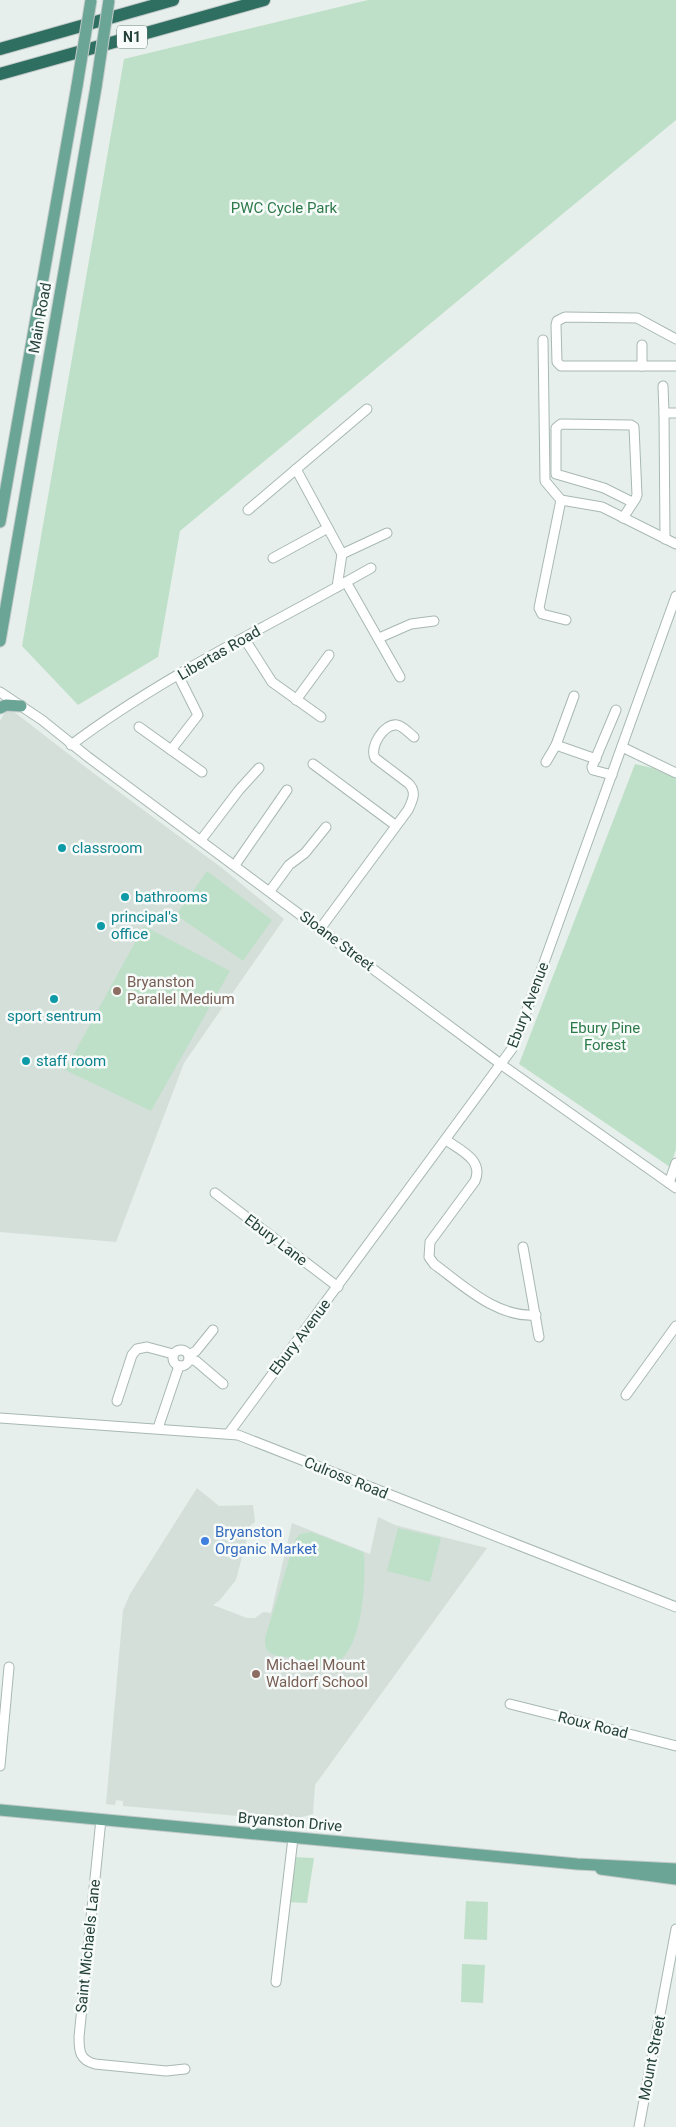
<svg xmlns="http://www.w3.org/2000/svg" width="676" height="2127" viewBox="0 0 676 2127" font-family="Roboto,sans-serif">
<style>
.built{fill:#d4dfda}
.green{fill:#bfe0c8}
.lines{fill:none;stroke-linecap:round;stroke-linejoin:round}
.minor-casing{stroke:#a8b8b2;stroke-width:11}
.major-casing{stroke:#c2cac8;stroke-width:13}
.highway-casing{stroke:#c2cac8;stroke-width:14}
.minor{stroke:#fff;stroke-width:9}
.major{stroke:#6aa596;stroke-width:11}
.highway{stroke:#2f6f62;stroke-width:12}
.major-bridge-casing{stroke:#c2cac8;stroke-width:13;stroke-linecap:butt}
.major-bridge{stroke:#6aa596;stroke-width:11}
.culture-dot{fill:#0f9aa8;stroke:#f7fbf9;stroke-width:2}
.education-dot{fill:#8d6e63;stroke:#f7fbf9;stroke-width:2}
.shop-dot{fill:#3f7fe0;stroke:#f7fbf9;stroke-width:2}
.labels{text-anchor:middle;stroke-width:5;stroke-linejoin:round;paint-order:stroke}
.shield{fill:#f7fbf9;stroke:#637a73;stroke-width:1}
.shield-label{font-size:14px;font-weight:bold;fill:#24423a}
.park-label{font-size:15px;fill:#2d7a4b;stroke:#f7fbf9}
.street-label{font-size:15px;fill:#24423a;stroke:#f7fbf9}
.culture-label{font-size:15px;fill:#0d838f;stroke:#f7fbf9;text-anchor:start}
.education-label{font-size:15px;fill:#785e54;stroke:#f7fbf9;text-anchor:start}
.shop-label{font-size:15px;fill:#366cbe;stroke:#f7fbf9;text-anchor:start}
</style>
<rect width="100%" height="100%" fill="#e6efeb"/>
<!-- built -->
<g class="built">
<path d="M13 708V711L92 772 222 868 284 919 184 1063 116 1242 0 1232V721L5 712Z"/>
<path d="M197 1488 219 1506 253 1505 255 1522 250 1526 236 1580 219 1601 213 1605 247 1618H255L263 1612 271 1613 292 1523 370 1554 378 1517 395 1525 487 1548 315 1785 313 1814 302 1817 295 1821 123 1806V1801L116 1800 115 1805 106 1804 123 1610 130 1594Z"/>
</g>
<!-- green -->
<g class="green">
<path d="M368 0H676V120L180 531 158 657 78 705 22 646 124 59Z"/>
<path d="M635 764 653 768 676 779V1149L670 1167 519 1064Z"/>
<path d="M207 871 272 920 243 961 176 915Z"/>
<path d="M144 926 230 971 151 1111 65 1070Z"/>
<path d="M398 1528 441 1538 430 1582 387 1571Z"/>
<path d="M311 1532 363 1552 364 1554C366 1580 363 1649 336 1663 320 1671 304 1660 288 1657 281 1656 275 1657 269 1652 265 1649 265 1644 265 1638L295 1540 300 1534Z"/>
<path d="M293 1857 314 1858 307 1903 287 1902Z"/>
<path d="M466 1901 488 1902 487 1940 464 1939Z"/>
<path d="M462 1964 485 1965 483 2003 461 2002Z"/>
</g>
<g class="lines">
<!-- minor casing -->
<g class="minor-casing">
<g id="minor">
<path d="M676 339 637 318 565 317 557 321 556 325 557 362 561 366H676"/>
<path d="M543 340 545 481 561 500"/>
<path d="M642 366V345"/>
<path d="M663 386 664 413"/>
<path d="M296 469 342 554 337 587"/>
<path d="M561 500 539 608 542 614 566 620"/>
<path d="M561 500 602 507 676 544"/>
<path d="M248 510 367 409"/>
<path d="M623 518 636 498 637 495 634 427 631 425 561 424 556 428V474L604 488 632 502"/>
<path d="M665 539 664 413H676"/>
<path d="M342 554 387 533"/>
<path d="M273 558 328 528"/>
<path d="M346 582 400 677"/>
<path d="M244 638 272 682 321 717"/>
<path d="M379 638 411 624 434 621"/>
<path d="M0 692 42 720 88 757 502 1065 676 1188"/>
<path d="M296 700 329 655"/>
<path d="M139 727 202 772"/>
<path d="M71 745C164 675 271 625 371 568"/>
<path d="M556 745 596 759"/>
<path d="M622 747 676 773"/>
<path d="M171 750 198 715 179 677"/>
<path d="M546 762 556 745 574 696"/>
<path d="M313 764 395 825"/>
<path d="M612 775 593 770 592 767 616 710"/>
<path d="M201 840 239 790 259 768"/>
<path d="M235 865 287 790"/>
<path d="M270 891 289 865 305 853 326 827"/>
<path d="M320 929 408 810C413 800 417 791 408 783L375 758C369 747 384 723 397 725 403 726 409 733 414 737"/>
<path d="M446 1140C460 1150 484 1160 475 1181L430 1242 429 1257 434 1264C464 1286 497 1318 536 1315"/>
<path d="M669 1183 676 1163"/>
<path d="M215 1193 338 1287"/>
<path d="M523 1247 539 1337"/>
<circle cx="181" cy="1358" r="8"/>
<path d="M189 1355 196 1351 213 1330"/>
<path d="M189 1359 196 1361 223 1384"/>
<path d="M626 1395 676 1326"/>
<path d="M117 1401 132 1355 137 1349 147 1347 173 1354"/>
<path d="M0 1418 238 1435 676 1607"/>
<path d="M158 1428 179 1366"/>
<path d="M229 1433 514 1046 676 596"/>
<path d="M510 1704 676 1746"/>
<path d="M0 1766 9 1667"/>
<path d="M101 1819 79 2037C79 2052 80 2060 95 2064L166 2071 185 2069"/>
<path d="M276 1982 293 1838"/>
<path d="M639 2127 676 1929"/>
</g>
</g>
<!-- major casing -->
<g class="major-casing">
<g id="major">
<path d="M0 522 77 86"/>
<path d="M0 641 96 87"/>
<path d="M0 708 6 705 21 706"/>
<path d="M0 1810 577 1864 676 1869"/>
<path d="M601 1869 676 1879"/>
</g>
</g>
<!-- highway casing -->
<g class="highway-casing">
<g id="highway">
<path d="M0 49 173 0"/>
<path d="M0 74 264 0"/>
</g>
</g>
<!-- minor -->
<use href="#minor" class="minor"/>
<!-- major -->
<use href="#major" class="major"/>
<!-- highway -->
<use href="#highway" class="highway"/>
<!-- major-bridge casing -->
<g class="major-bridge-casing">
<g id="major-bridge">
<path d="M77 86 91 0"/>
<path d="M96 87 109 0"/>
</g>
</g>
<!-- major-bridge -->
<use href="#major-bridge" class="major-bridge"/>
</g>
<!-- markers -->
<g class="culture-dot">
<circle cx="62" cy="848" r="5"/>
<circle cx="125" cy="897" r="5"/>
<circle cx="101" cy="926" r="5"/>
<circle cx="54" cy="999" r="5"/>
<circle cx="26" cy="1061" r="5"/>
</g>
<g class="education-dot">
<circle cx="117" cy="991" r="5"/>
<circle cx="256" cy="1674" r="5"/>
</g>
<circle class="shop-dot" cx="205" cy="1541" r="5"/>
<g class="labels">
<!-- shield labels -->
<rect class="shield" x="117" y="25.5" width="30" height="23" rx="4"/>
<g class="shield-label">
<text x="132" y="42">N1</text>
</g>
<!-- park labels -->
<g class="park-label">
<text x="284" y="213">PWC Cycle Park</text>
<text x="605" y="1033">Ebury Pine<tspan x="605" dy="17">Forest</tspan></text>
</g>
<!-- street labels -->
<g class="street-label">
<text transform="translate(40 318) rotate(-80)" y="5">Main Road</text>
<text transform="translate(219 653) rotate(-30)" y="5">Libertas Road</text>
<text transform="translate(337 941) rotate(37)" y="5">Sloane Street</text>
<text transform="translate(528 1005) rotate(-69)" y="5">Ebury Avenue</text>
<text transform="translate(276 1240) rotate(37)" y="5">Ebury Lane</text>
<text transform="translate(300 1337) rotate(-53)" y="5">Ebury Avenue</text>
<text transform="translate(346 1478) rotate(22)" y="5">Culross Road</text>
<text transform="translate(593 1725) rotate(14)" y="5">Roux Road</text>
<text transform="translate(290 1822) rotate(5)" y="5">Bryanston Drive</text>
<text transform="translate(88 1946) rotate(-84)" y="5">Saint Michaels Lane</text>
<text transform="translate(652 2058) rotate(-79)" y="5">Mount Street</text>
</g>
<!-- culture labels -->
<g class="culture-label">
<text x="72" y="853">classroom</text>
<text x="135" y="902">bathrooms</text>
<text x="111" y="922">principal's<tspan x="111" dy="17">office</tspan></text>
<text x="54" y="1021" text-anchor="middle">sport sentrum</text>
<text x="36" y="1066">staff room</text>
</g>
<!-- education labels -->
<g class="education-label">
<text x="127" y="987">Bryanston<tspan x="127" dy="17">Parallel Medium</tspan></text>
<text x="266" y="1670">Michael Mount<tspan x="266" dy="17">Waldorf School</tspan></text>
</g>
<!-- shop labels -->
<g class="shop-label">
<text x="215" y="1537">Bryanston<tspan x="215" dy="17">Organic Market</tspan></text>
</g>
</g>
</svg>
